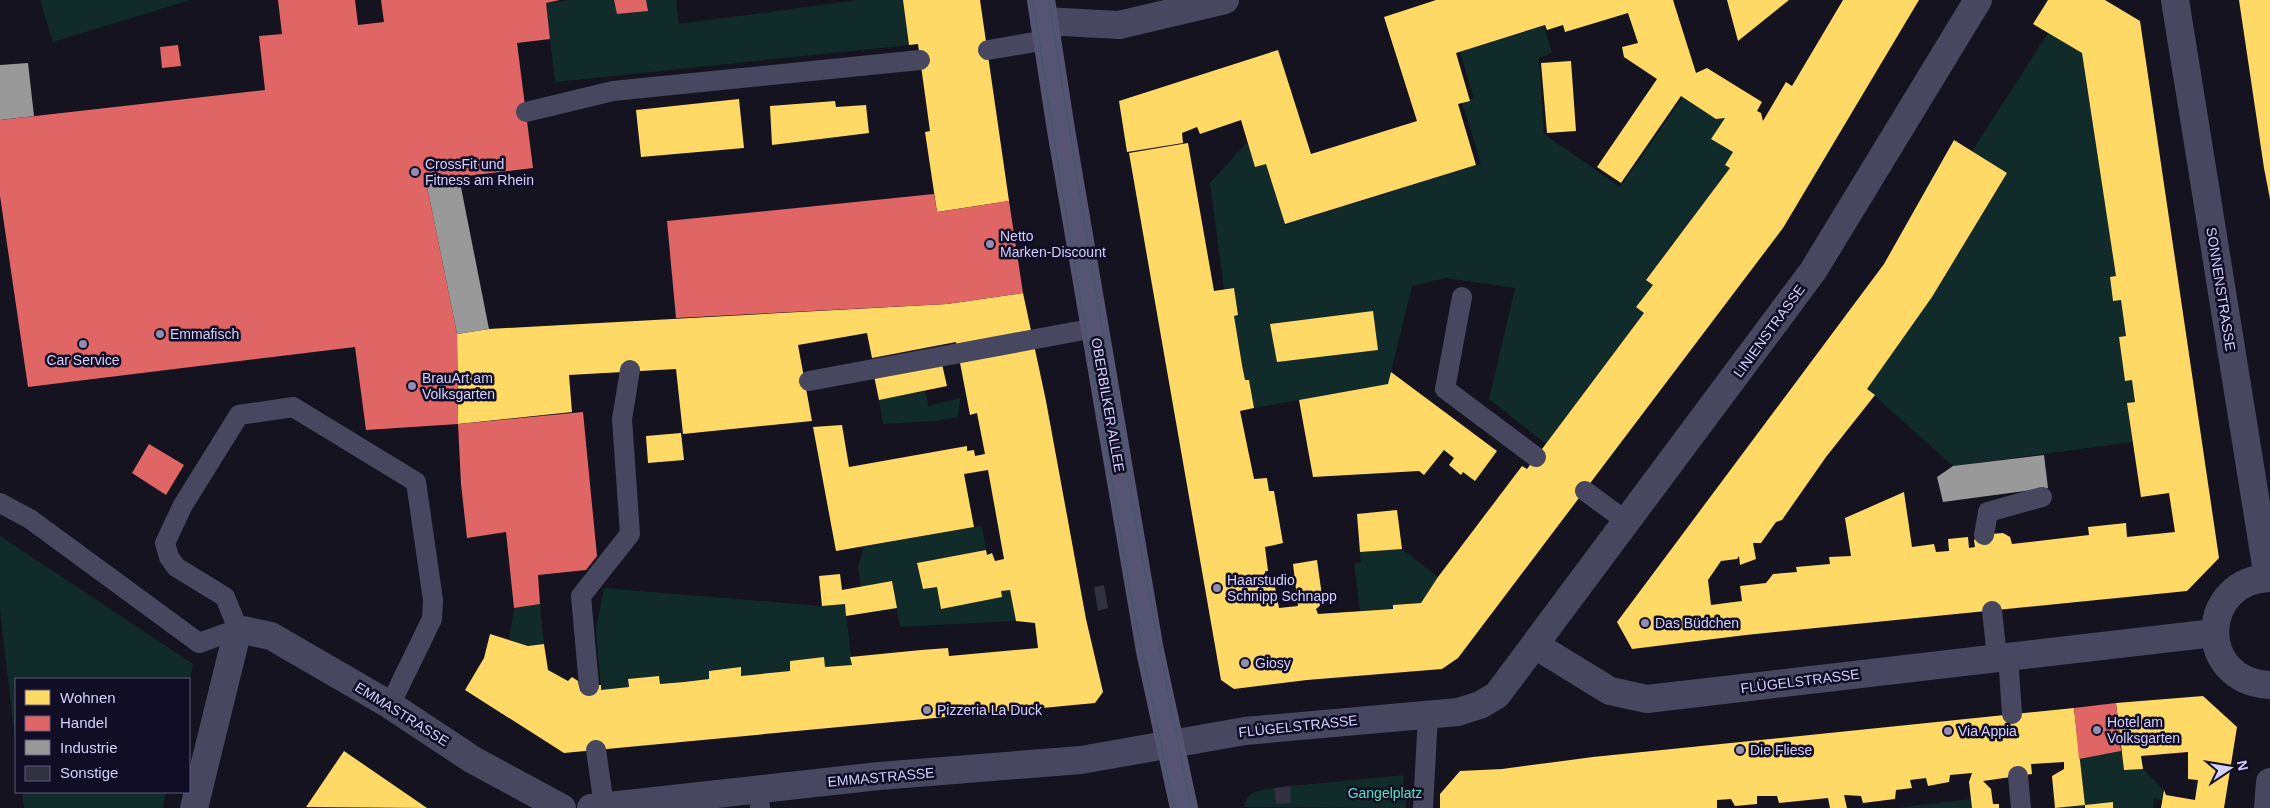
<svg xmlns="http://www.w3.org/2000/svg" width="2270" height="808" viewBox="0 0 2270 808" font-family="Arial,sans-serif">
<style>
.green{fill:#112b2a}
.homes{fill:#ffd966}
.shops{fill:#e06666}
.industry{fill:#999}
.building{fill:#323141}
.lines{fill:none;stroke-linecap:round;stroke-linejoin:round}
.lane{stroke:#474760;stroke-width:20}
.street{stroke:#474760;stroke-width:28}
.secondary{stroke:#555473;stroke-width:28}
.tram{stroke:#3f5869;stroke-width:1}
.poi-dot{fill:#918eb1;stroke:#100d25;stroke-width:2}
.labels{text-anchor:middle;stroke-width:5;stroke-linejoin:round;paint-order:stroke}
.poi-label{font-size:14px;fill:#d4d1ff;stroke:#100d25;text-anchor:start}
.street-label{font-size:14px;fill:#d4d1ff;stroke:#100d25}
.park-label{font-size:14px;fill:#58e4bb;stroke:#100d25}
</style>
<rect width="100%" height="100%" fill="#14131f"/>
<!-- green -->
<g class="green">
<path d="M40 0H190L53 42Z"/>
<path d="M571 0H614L617 14 647 11 646 0H676L679 24 859 0H903L909 45 555 82 546 3Z"/>
<path d="M1544 26 1552 53 1539 58 1544 134 1620 187 1683 97 1716 119 1725 118 1711 139 1733 152 1725 165 1730 168 1646 279 1653 285 1637 307 1644 313 1546 444 1489 399 1515 288 1446 278 1412 286 1388 384 1254 408 1249 380H1245L1234 316 1238 315 1234 288 1224 289 1210 183 1247 142 1255 167 1266 164 1285 225 1481 164 1462 102 1474 98 1460 52Z"/>
<path d="M2048 33 2082 53 2116 276 2110 278 2113 301 2121 300 2126 336 2119 337 2125 381 2132 380 2135 402 2127 403 2133 442 1953 466 1867 389 1932 297 2007 174 1972 151Z"/>
<path d="M925 391 929 406 960 398 958 417 937 421 883 424 879 400Z"/>
<path d="M982 526 986 550 917 563 923 589 937 587 941 609 1001 597V591L1010 590 1016 621 900 627 892 581 861 587 858 568 863 547Z"/>
<path d="M0 536 193 664 189 686V679H16V747L0 611Z"/>
<path d="M1402 549 1438 577 1421 603 1393 605V609L1360 611 1354 563 1361 562 1360 552Z"/>
<path d="M604 588 822 606 845 604 852 665 825 667 824 657 790 661V671L741 676V668L709 679 660 684 659 676 628 679 629 687 601 690 596 629Z"/>
<path d="M540 604 544 644 528 646 509 640 514 608Z"/>
<path d="M2121 751 2124 770 2143 769 2164 790 2162 800 2154 798 2153 808H2113L2085 805V808H2064L2085 805 2079 759Z"/>
<path d="M1404 775 1402 795H1406V808L1244 807C1246 791 1261 790 1274 788L1276 804 1290 803V786Z"/>
<path d="M22 792H166L163 808H24Z"/>
<path d="M1970 799 1972 808H1897Z"/>
</g>
<!-- homes -->
<g class="homes">
<path d="M903 0H980L1009 201 937 212 925 132 930 131 918 44 909 45Z"/>
<path d="M1436 0H1673L1696 73 1707 68 1762 102 1757 111 1761 113 1763 121 1786 82 1792 86 1843 0H1919L1783 228 1458 658 1442 669 1307 680 1234 689 1221 680 1129 153 1188 143 1214 291 1234 288 1238 315 1234 316 1242 365 1245 380H1249L1254 408 1240 411 1254 479 1267 478 1269 491H1274L1283 543 1265 547 1268 571H1265L1267 587H1275L1279 608 1298 606 1293 564 1317 560 1323 603 1316 609 1318 614 1393 609V605L1421 603 1438 577 1522 466 1527 469 1644 313 1636 307 1653 285 1646 280 1730 168 1725 165 1733 152 1711 139 1725 118 1716 119 1681 96 1621 183 1597 167 1657 79 1624 57 1622 47 1638 43 1628 13 1565 32 1563 25 1547 30 1545 25 1456 53 1470 101 1458 104 1476 165 1285 224 1266 164 1255 167 1241 120 1200 134 1197 127 1182 133 1183 143 1127 152 1119 101 1278 50 1311 154 1417 121 1384 17Z"/>
<path d="M1727 0H1789L1738 41Z"/>
<path d="M2048 0H2105L2140 21 2219 558 2187 591 1746 635 1632 649 1617 622 1884 264 1954 140 2007 173 1932 297 1867 389 1875 395 1826 457 1782 520 1776 522 1761 543H1753L1756 559 1740 565 1739 556 1737 559 1721 561 1708 580 1711 605 1742 601 1740 586 1766 583 1773 574 1797 572 1796 567 1830 564 1829 557 1851 556 1845 518 1904 492 1912 547 1934 544 1936 552 1949 551 1948 539 1968 537 1969 548 1975 547 1974 540 1979 535 2003 533 2010 537 2012 544 2089 535 2088 527 2126 523 2127 537 2175 532 2169 493 2141 497 2127 403 2135 402 2132 380 2125 381 2119 337 2126 336 2121 300 2113 301 2110 277 2116 276 2082 53 2033 24Z"/>
<path d="M2239 0H2270V199L2264 168Z"/>
<path d="M1571 61 1576 131 1547 133 1541 63Z"/>
<path d="M739 99 744 148 641 157 636 110Z"/>
<path d="M835 101 836 107 866 105 869 133 772 145 770 106Z"/>
<path d="M1023 293 1046 401 1086 619 1103 692 1095 703 564 753 465 690 484 658 490 634 528 646 544 644 548 670 568 681 572 677 578 681 579 686 601 685V690L629 687 628 679 659 676 660 684 684 682 709 679V671L741 667V676L790 671V661L824 657 825 667 852 665 850 657 921 650 948 648 949 656 1038 648 1035 623 1016 621 1010 590 1001 591 1002 597 941 609 937 587 923 589 917 563 986 550 987 555 992 553 995 561 1004 559 988 470 964 474 974 527 836 551 813 427 842 425 849 467 967 446V451L974 450 975 456 985 454 977 413 970 415 956 342 872 358 867 333 798 345 812 421 683 434 676 369 569 375 572 412 458 424 457 334 489 329 947 304Z"/>
<path d="M1373 311 1378 350 1277 362 1270 324Z"/>
<path d="M942 364 947 386 879 400 874 376Z"/>
<path d="M1391 372 1497 451 1475 481 1463 472 1461 475 1449 465 1454 458 1444 450 1424 475 1419 471 1313 477 1299 400 1388 384Z"/>
<path d="M681 433 684 460 648 463 646 436Z"/>
<path d="M1397 510 1402 549 1360 552 1357 514Z"/>
<path d="M840 574 842 590 892 581 897 608 846 616 845 604 822 606 819 576Z"/>
<path d="M2203 696 2237 727 2224 808H2161L2164 790 2166 795 2195 800 2198 780 2188 779V752L2141 756 2143 769 2124 770 2116 703Z"/>
<path d="M2074 708 2085 805 2055 808 2052 776 2064 769V762L2031 764 2032 774 1983 781 1991 789 1993 804H1999V808H1972L1969 782 1972 773 1950 775 1949 782 1928 786 1926 778 1910 780 1912 788 1896 790 1895 799 1863 803 1861 796 1844 795 1847 808H1830L1828 798 1779 803 1777 796H1757V804L1735 806 1731 799 1717 800V808H1440V794L1460 771 1502 769 1593 757Z"/>
<path d="M344 751 427 808 306 807Z"/>
<path d="M2113 802V808H2085V805Z"/>
</g>
<!-- shops -->
<g class="shops">
<path d="M278 0H355L358 25 384 22 381 0H560L546 3 550 39 517 43 533 168 426 181 457 334 458 424 366 430 355 347 28 387 0 196V120L265 90 259 36 282 34Z"/>
<path d="M614 0H646L648 11 617 14Z"/>
<path d="M178 45 181 66 162 68 160 47Z"/>
<path d="M934 194 937 212 1009 201 1023 293 947 304 676 318 667 221Z"/>
<path d="M583 412 597 556 586 570 538 575 540 604 514 608 506 532 467 538 461 484 458 424Z"/>
<path d="M149 444 184 465 166 495 132 473Z"/>
<path d="M2116 703 2121 751 2079 759 2074 708Z"/>
</g>
<!-- industry -->
<g class="industry">
<path d="M28 63 34 116 0 120V65Z"/>
<path d="M459 177 489 329 457 334 426 181Z"/>
<path d="M2044 455 2048 488 1943 502 1937 477 1953 466Z"/>
</g>
<!-- building -->
<g class="building">
<path d="M1104 585 1108 608 1098 611 1094 587Z"/>
<path d="M1290 786 1291 803 1276 804 1274 788Z"/>
</g>
<g class="lines">
<!-- lane -->
<g class="lane">
<path d="M988 50 1047 40"/>
<path d="M526 112 613 91 920 60"/>
<path d="M1462 297 1445 389 1536 457"/>
<path d="M809 381 1095 328"/>
<path d="M1585 491 1626 521"/>
<path d="M0 503 30 519 199 643 238 629 225 597 176 567 169 557 165 543 183 505 239 415 293 407 416 482 433 600 432 619 390 705"/>
<path d="M1984 535 1988 512 2042 497"/>
<path d="M1992 611 1997 657"/>
<path d="M2008 656 2012 714"/>
<path d="M589 686 581 596 630 534 622 419 630 370"/>
<path d="M596 750 604 806"/>
<path d="M2018 776 2021 808"/>
<path d="M759 789 760 808"/>
<path d="M1423 808 1428 715"/>
</g>
<!-- street -->
<g class="street">
<path d="M2175 0 2268 578"/>
<path d="M1044 21 1119 25 1225 0"/>
<path d="M2270 578C2200 579 2194 681 2270 685"/>
<path d="M1535 645 1610 691 1647 699 2214 633"/>
<path d="M194 808 238 629 271 636 390 705 473 760 562 808"/>
<path d="M591 808 879 776 1081 760 1245 731 1458 712 1480 705 1497 695 1813 271 1978 0"/>
<path d="M2268 808 2270 782"/>
</g>
<!-- secondary -->
<path class="secondary" d="M1041 0 1061 130 1150 651 1184 808"/>
<!-- tram -->
<g class="tram">
<path d="M1033 0 1060 178 1131 596 1174 808"/>
<path d="M1049 0C1091 270 1136 540 1191 808"/>
</g>
</g>
<!-- markers -->
<g class="poi-dot">
<circle cx="415" cy="172" r="5"/>
<circle cx="990" cy="244" r="5"/>
<circle cx="160" cy="334" r="5"/>
<circle cx="83" cy="344" r="5"/>
<circle cx="412" cy="386" r="5"/>
<circle cx="1217" cy="588" r="5"/>
<circle cx="1645" cy="623" r="5"/>
<circle cx="1245" cy="663" r="5"/>
<circle cx="927" cy="710" r="5"/>
<circle cx="2097" cy="730" r="5"/>
<circle cx="1948" cy="731" r="5"/>
<circle cx="1740" cy="750" r="5"/>
</g>
<g class="labels">
<!-- poi labels -->
<g class="poi-label">
<text x="425" y="169">CrossFit und<tspan x="425" dy="16">Fitness am Rhein</tspan></text>
<text x="1000" y="241">Netto<tspan x="1000" dy="16">Marken-Discount</tspan></text>
<text x="170" y="339">Emmafisch</text>
<text x="83" y="365" text-anchor="middle">Car Service</text>
<text x="422" y="383">BrauArt am<tspan x="422" dy="16">Volksgarten</tspan></text>
<text x="1227" y="585">Haarstudio<tspan x="1227" dy="16">Schnipp Schnapp</tspan></text>
<text x="1655" y="628">Das Büdchen</text>
<text x="1255" y="668">Giosy</text>
<text x="937" y="715">Pizzeria La Duck</text>
<text x="2107" y="727">Hotel am<tspan x="2107" dy="16">Volksgarten</tspan></text>
<text x="1958" y="736">Via Appia</text>
<text x="1750" y="755">Die Fliese</text>
</g>
<!-- street labels -->
<g class="street-label">
<text transform="translate(2221 289) rotate(81)" y="5">SONNENSTRASSE</text>
<text transform="translate(1769 331) rotate(-54)" y="5">LINIENSTRASSE</text>
<text transform="translate(1108 405) rotate(80)" y="5">OBERBILKER ALLEE</text>
<text transform="translate(1800 681) rotate(-7)" y="5">FLÜGELSTRASSE</text>
<text transform="translate(402 714) rotate(32)" y="5">EMMASTRASSE</text>
<text transform="translate(1298 726) rotate(-6)" y="5">FLÜGELSTRASSE</text>
<text transform="translate(881 777) rotate(-5)" y="5">EMMASTRASSE</text>
</g>
<!-- park labels -->
<g class="park-label">
<text x="1385" y="798">Gangelplatz</text>
</g>
</g>
<!-- legend -->
<rect x="15" y="678" width="175" height="115" fill="#100d25" stroke="#5e5b7c"/>
<rect x="25" y="690" width="25" height="15" fill="#ffd966" stroke="#5e5b7c"/>
<text x="60" y="703" font-size="15" fill="#d4d1ff">Wohnen</text>
<rect x="25" y="716" width="25" height="15" fill="#e06666" stroke="#5e5b7c"/>
<text x="60" y="728" font-size="15" fill="#d4d1ff">Handel</text>
<rect x="25" y="740" width="25" height="15" fill="#999999" stroke="#5e5b7c"/>
<text x="60" y="753" font-size="15" fill="#d4d1ff">Industrie</text>
<rect x="25" y="766" width="25" height="15" fill="#323141" stroke="#5e5b7c"/>
<text x="60" y="778" font-size="15" fill="#d4d1ff">Sonstige</text>
<!-- north arrow -->
<g transform="translate(2230 768) rotate(78)" stroke="#100d25" stroke-width="4" paint-order="stroke">
<path d="M0-4L9 19L0 12L-9 19Z" fill="#d4d1ff"/>
<text y="-8" font-size="14" font-weight="bold" text-anchor="middle" fill="#d4d1ff">N</text>
</g>
</svg>
